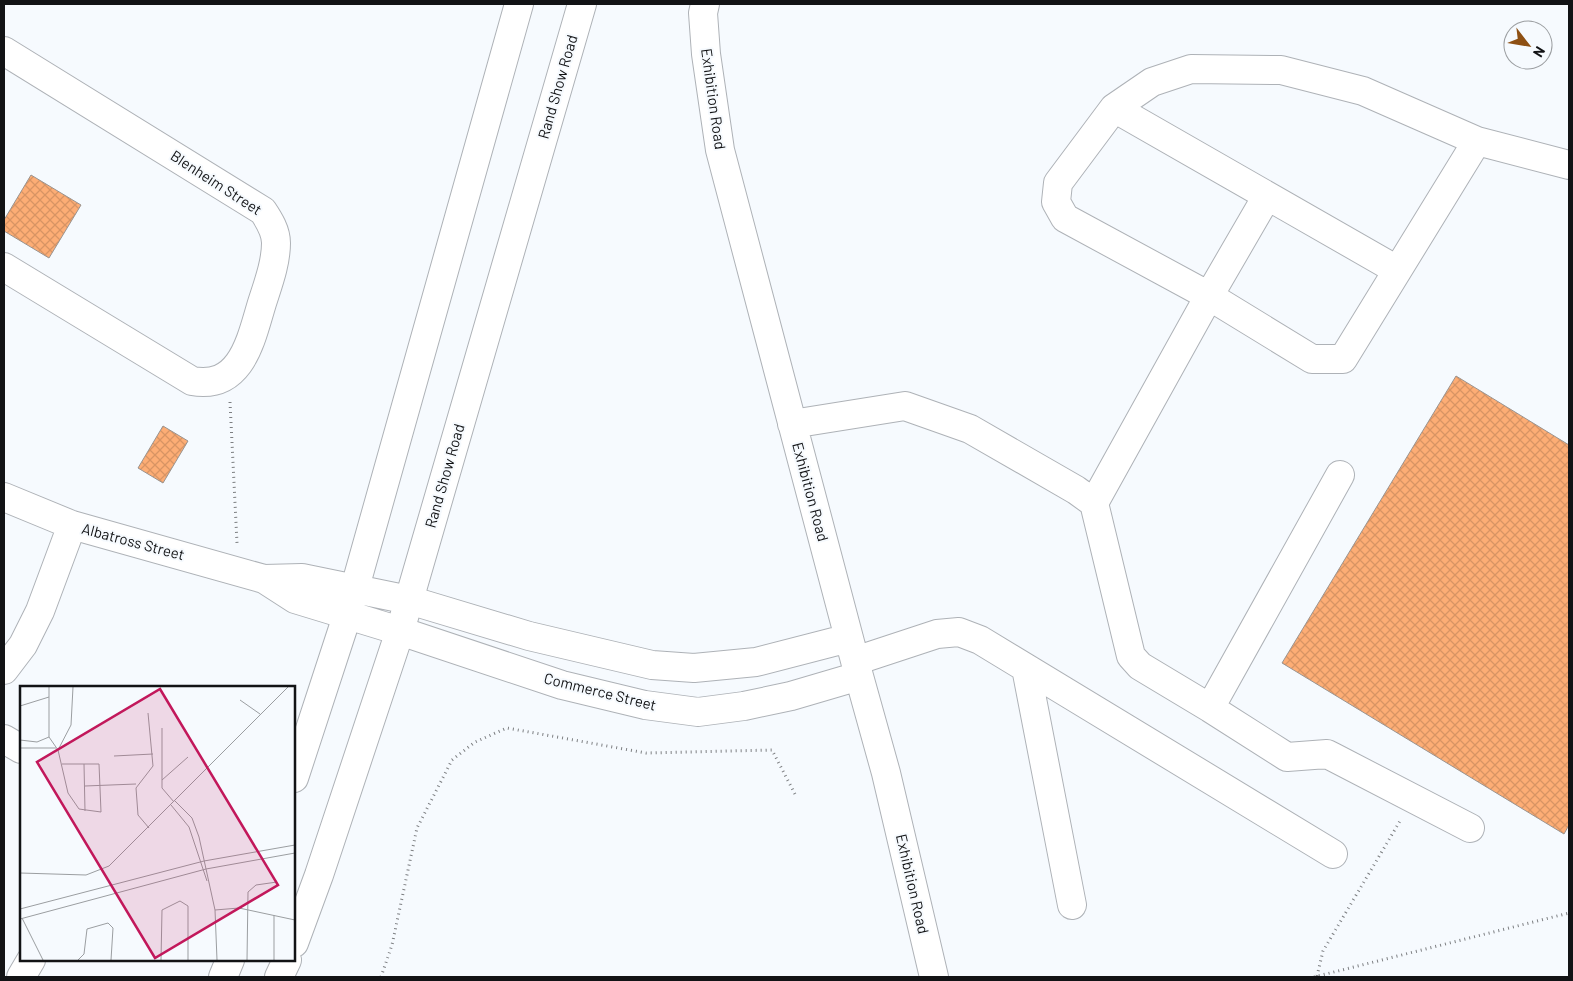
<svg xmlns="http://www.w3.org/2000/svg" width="1573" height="981" font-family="Barlow,sans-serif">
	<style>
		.building { fill: url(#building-cross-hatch); stroke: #9a9490 }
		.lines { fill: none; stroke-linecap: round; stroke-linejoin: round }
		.minor-casing { stroke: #aeb2b7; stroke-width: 30 }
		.major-casing { stroke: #aeb2b7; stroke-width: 30 }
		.path { stroke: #7d7f82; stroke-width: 3; stroke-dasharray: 1 4; stroke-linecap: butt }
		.minor { stroke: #fff; stroke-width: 28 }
		.major { stroke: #fff; stroke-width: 28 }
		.labels { text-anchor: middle; stroke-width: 4; stroke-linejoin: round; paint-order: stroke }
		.street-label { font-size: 15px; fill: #121315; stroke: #f6fafe }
		.inset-road { fill: none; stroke: #9b9ea1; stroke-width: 1 }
		.view { fill: #c2185b; fill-opacity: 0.15; stroke: #c2185b; stroke-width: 2.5 }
		.inset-edge { fill: none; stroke: #121315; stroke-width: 2.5 }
	</style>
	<defs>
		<pattern id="building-cross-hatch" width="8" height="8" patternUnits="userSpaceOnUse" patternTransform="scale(1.25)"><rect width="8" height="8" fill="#fdad75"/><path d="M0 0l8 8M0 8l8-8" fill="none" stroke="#d89464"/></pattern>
	</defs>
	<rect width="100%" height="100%" fill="#f6fafe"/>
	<path class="building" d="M31,175l50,30 -32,53 -45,-27v-11z
		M1456,376l113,69v380l-5,9 -282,-171z
		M163,426l25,15 -25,42 -25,-15z"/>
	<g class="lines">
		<g class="minor-casing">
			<path id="minor" d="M705,4l-2,9 3,41 14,96 139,526 27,97 48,204
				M4,51l259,160c6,9 13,20 13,32 0,20 -8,41 -14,60 -11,36 -20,87 -70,78l-188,-114
				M1114,108l283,162
				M1477,141l-134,218h-31l-103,-63 -144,-78 -9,-16 2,-19 56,-75 38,-26 39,-13 90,1 82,21 114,50 92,24
				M792,424l113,-18 65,23 106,61 18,13 37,153 9,10 70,42 77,49 40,-3 6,3 137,71
				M4,497l68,28 192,54 38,-1 107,22 120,36 123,29 42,3 62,-6 93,-24
				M1094,503l115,-207 58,-100
				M264,579l31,20 105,32 162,54 83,20 53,7 46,-6 47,-10 68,-20
				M855,661l82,-27 22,-2 21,8 353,214
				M1026,668l46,237
				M4,670l19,-25 17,-34 32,-86
				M1210,708l130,-233
				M4,739l17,10
				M21,977l10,-17"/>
		</g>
		<g class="major-casing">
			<path id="major" d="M294,778l53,-162 172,-612
				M294,943l25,-68 81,-244 182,-627
				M223,977l7,-17
				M279,977l8,-17"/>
		</g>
		<path class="path" d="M230,402l7,141
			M1317,976l6,-25 77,-130
			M381,977l11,-32 25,-117 35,-68 23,-18 32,-14 139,25 126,-3 24,46
			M1314,977l255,-64"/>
		<use href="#minor" class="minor"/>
		<use href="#major" class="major"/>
	</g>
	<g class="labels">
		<g class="street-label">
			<text transform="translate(558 87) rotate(-74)" y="5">Rand Show Road</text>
			<text transform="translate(713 99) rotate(82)" y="5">Exhibition Road</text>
			<text transform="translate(216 183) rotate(33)" y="5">Blenheim Street</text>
			<text transform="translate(445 476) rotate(-74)" y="5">Rand Show Road</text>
			<text transform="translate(810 492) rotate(75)" y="5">Exhibition Road</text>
			<text transform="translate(133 542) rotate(15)" y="5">Albatross Street</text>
			<text transform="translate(600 692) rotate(14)" y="5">Commerce Street</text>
			<text transform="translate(912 884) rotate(77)" y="5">Exhibition Road</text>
		</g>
	</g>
	<g transform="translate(20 686)">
		<rect width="275" height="275" fill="#f6fafe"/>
		<path class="inset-road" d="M29,1v50l9,13 10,43 11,16 22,3 -2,-48h-37M220,14l20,14M0,20l29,-9M128,27l5,53 -17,22 2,27 11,13M142,42v60l12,14M0,54l17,2 12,-5M0,62h36M38,64l13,-25 2,-38M94,70l39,-2M64,78l1,47M142,94l26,-23M65,100l51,-2M155,115l17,17 7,19 16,73 2,50M151,119l18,22 18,54M0,187l66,2 23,-9 179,-179M0,223l184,-48 91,-16M195,224l24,-2 56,12M2,232l21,42M0,233l186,-50 89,-16M58,274l6,-6 3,-25 21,-6 5,5 -2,32M141,274l1,-50 18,-9 8,5v54M227,274l1,-68 8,-7 21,-3M254,274v-45"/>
		<path class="view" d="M140,3l118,196 -123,73 -118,-196z"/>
		<rect width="275" height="275" class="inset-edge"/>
	</g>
	<rect width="1573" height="981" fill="none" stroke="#121315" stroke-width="10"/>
	<g transform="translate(1528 45) rotate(121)"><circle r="24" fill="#f6fafe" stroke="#9b9ea1"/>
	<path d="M0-4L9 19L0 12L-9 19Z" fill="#8e5013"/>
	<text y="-8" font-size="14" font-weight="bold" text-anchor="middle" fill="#121315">N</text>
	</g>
</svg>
